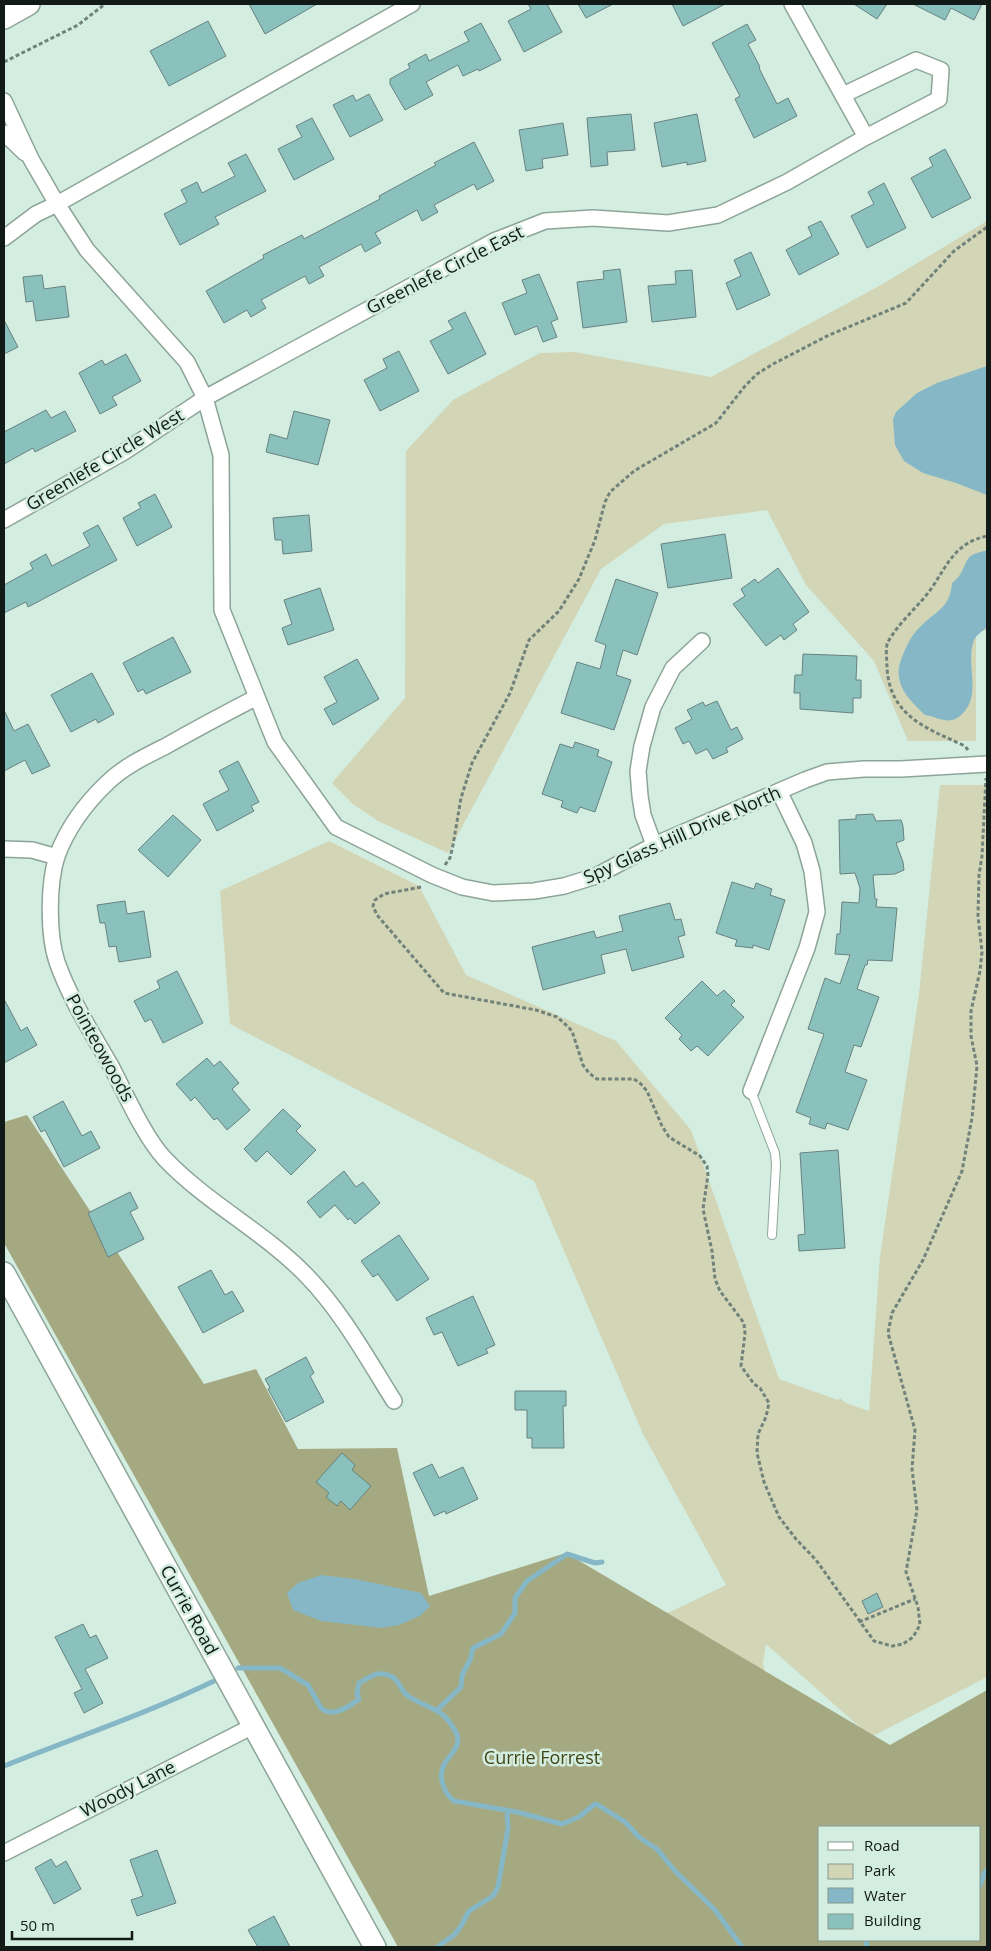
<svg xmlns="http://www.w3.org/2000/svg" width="991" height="1951" font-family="'Open Sans',sans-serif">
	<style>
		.green { fill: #d2d5b6 }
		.forest { fill: #a5a981; fill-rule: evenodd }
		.water { fill: #86b7c6 }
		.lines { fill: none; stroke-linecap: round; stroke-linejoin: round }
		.stream { stroke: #86b7c6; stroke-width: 5 }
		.building { fill: #8bc1bd; stroke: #678281 }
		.lane-casing { stroke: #8da499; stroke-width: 10 }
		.street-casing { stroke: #8da499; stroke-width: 18 }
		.secondary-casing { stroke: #8da499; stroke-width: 24 }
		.path { stroke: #71827a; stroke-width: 3; stroke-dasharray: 4 2.5; stroke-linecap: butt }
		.lane { stroke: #fff; stroke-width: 8 }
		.street { stroke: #fff; stroke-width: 15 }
		.secondary { stroke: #fff; stroke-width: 21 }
		.labels { text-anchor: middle; stroke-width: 5; stroke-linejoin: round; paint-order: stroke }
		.street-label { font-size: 18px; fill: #111a16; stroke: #d4ede1 }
		.park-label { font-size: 18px; fill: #424514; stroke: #d4ede1 }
	</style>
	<rect width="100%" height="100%" fill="#d4ede1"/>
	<path class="green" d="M987,221v409l-11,2v109h-68l-34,-80 -68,-76 -39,-75 -103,14 -63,45 -153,284 -70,-32 -25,-17 -21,-21 73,-85 1,-247 47,-51 87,-47 35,-1 136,25 168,-91z
		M940,785h47v892l-116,60 -105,-93 -3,19 2,10 -104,-59 9,-2 56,-27 -83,-151 -109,-253 -304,-157 -10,-133 109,-50 90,45 47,89 150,66 75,89 88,249 59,21 2,-2 6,5 23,8 11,-155 39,-262z"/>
	<path class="forest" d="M27,1115l177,269 52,-15 42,80 99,-1 32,148 137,-43 324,192 97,-55v257h-589l-394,-704v-121zM820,1827h160v113h-160z"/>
	<path class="water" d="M987,366v129l-31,-12 -33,-10 -19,-12 -9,-16 -2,-26 3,-7 21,-19 20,-10z
		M984,551h3v76c-4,4 -11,8 -13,13 -9,23 8,54 -11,73 -9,10 -16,8 -27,5 -3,-2 -8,-2 -11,-3 -3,-2 -6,-6 -8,-8 -14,-13 -23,-29 -16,-47 4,-11 10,-25 19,-33 15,-16 30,-18 32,-44 13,-9 11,-22 20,-28 3,-2 9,-3 12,-4z
		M321,1575l34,4 66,14 9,13 -10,10 -21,9 -17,3 -61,-7 -28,-11 -6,-17 11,-10z"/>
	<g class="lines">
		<path class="stream" d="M238,1668h42l28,17 13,23c11,10 28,-1 38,-9l-2,-5 2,-11c9,-5 18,-12 29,-8 11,3 12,15 20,21 16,11 34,12 44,30 3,4 6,9 6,14 0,9 -9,16 -13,23 -8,13 -1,30 9,38l63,11 45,12 17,-7 16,-13 3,1 27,17 15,16 17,11 18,22 40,39 27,37
			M437,1710l24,-23 1,-12 8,-15 3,-12 28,-14 14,-21v-15l12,-17 40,-27 28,9 7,-1
			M4,1766c70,-28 142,-52 210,-85
			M980,1885l5,-13 2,-2
			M866,1940l1,7
			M437,1947l17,-12 7,-9 8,-15 24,-15 5,-9 10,-59 -1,-17"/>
	</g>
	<path class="building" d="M249,4h68l-52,30z
		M528,4h19l15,28 -38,20 -16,-31 23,-12z
		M578,4h35l-27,14z
		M672,4h53l-42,22z
		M854,4h33l-10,15z
		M913,4h69l-8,16 -23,-12 -6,12z
		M208,21l18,35 -57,30 -19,-35z
		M481,23l20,37 -22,11 -1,-2 -15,7 -5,-11 -32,17 7,13 -28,15 -15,-26v-5l20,-11 -2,-4 18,-10 3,7 40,-20 -5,-9z
		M747,24l9,16 -8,4 12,23 -1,1 18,36 11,-6 9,18 -43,22 -19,-39 5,-3 -28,-53z
		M369,94l14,26 -33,17 -17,-32 20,-10 3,6z
		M631,114l4,36 -28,2 1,13 -17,2 -4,-49z
		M697,114l9,47 -19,4v-3l-25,5 -8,-44z
		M312,118l22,41 -40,21 -16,-31 24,-12 -6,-11z
		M563,123l5,32 -26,4 1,9 -17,3 -7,-41z
		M474,142l20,39 -17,9 -3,-6 -40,21 4,7 -16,9 -5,-11 -42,23 6,10 -16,9 -4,-8 -42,23 5,9 -15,8 -4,-8 -44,24 5,8 -15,9 -4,-7 -23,13 -18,-32 58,-33 -1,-3 39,-20 2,4 76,-40 -1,-3 57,-31 -2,-2z
		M945,149l26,49 -39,20 -21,-40 22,-12 -4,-8z
		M246,154l20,37 -51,26 4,7 -39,21 -16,-31 23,-12 -6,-12 16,-8 5,11 33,-17 -7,-13z
		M884,183l22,45 -39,20 -16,-32 23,-12 -6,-12z
		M821,221l18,33 -40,21 -13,-25 26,-14 -4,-9z
		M751,252l19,43 -33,15 -11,-27 15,-7 -7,-16z
		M620,269l7,53 -44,6 -6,-46 27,-3 -1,-8z
		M692,270l4,47 -44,5 -4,-36 28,-2 -1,-13z
		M539,274l19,45 -7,3 6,15 -14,5 -6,-16 -22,9 -13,-32 25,-10 -5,-13z
		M42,275l2,14 21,-3 4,31 -33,4 -3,-20 -7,1 -3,-25z
		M465,312l21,42 -38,20 -18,-33 23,-12 -5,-8z
		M4,320l14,27 -14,7z
		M399,351l20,40 -39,20 -16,-31 23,-12 -4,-9z
		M126,354l15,27 -29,16 5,8 -17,9 -21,-41 23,-13 3,5z
		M46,410l5,8 14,-7 11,20 -41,21 -2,-4 -29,16v-32z
		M294,411l36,9 -12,45 -52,-13 4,-18 17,5z
		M155,494l17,33 -35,19 -14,-28 18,-10 -3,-5z
		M309,515l3,36 -29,3 -1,-14h-7l-2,-22z
		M98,525l19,35 -89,47 -2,-5 -22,11v-28l29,-16 -3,-6 16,-9 6,12 38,-20 -7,-13z
		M725,534l7,44 -64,10 -7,-44z
		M778,568l31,44 -16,12 4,6 -13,10 -3,-5 -15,11 -33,-42 12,-8 -4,-7 14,-10 3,4z
		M616,579l42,14 -21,62 -14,-5 -7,25 15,5 -17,50 -53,-17 16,-51 23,7 6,-24 -11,-4z
		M320,588l14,42 -46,15 -6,-17 10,-4 -8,-24z
		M173,637l18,35 -45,22 -3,-5 -5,3 -15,-29z
		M803,654l54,2 -1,24h5v18h-8v15l-53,-4v-16h-6l1,-18h7z
		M357,659l22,40 -46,26 -9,-16 13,-7 -13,-25z
		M92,673l22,41 -16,9 -2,-4 -25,13 -20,-37z
		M717,701l14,29 6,-3 6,12 -17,9 2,4 -15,7 -6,-10 -11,5 -7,-13 -6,3 -8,-16 17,-9 -5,-9 16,-8 2,4z
		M4,710l10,21 14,-7 22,42 -18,8 -7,-14 -21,11z
		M575,742l24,8 -2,6 15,6 -17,50 -15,-5 -3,6 -16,-6 2,-6 -21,-7 18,-50 13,4z
		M238,761l21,41 -8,4 3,5 -37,20 -14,-27 26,-14 -10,-19z
		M873,814l3,7 25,-1 2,6 1,14 -8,3 7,19 1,8 -9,4 -22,1 2,24h2l-1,8 21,1 -5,53 -24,-1 -1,5h-2l-8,24 22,8 -18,50 -7,-2 -9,27 22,8 -19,50 -21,-7 -2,6 -16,-5 2,-6 -15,-6 28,-78 -16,-5 17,-51 15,6 10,-29 -15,-1 2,-20h3l2,-32 17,1 1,-15 -5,-15 -15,1 -1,-54 17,-1v-4z
		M173,815l28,25 -33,37 -30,-27z
		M732,882l22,7 2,-6 16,6 -2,6 15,5 -16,50 -16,-5v3l-18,-2 2,-6 -21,-7z
		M125,901l2,13 17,-3 7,46 -32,5 -3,-16 -7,1 -4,-24h-5l-3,-18z
		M670,903l5,17 6,-1 4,16 -7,2 6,20 -52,14 -6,-22 -25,6 4,18 -62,17 -11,-43 62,-16 2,7 27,-7 -4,-15z
		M177,971l26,52 -40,20 -12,-24 -6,3 -11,-21 26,-13 -3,-7z
		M702,981l15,15 7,-6 11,11 -4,4 13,12 -36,39 -11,-10 -6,5 -12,-12 3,-4 -17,-17z
		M4,999l17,32 6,-4 10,18 -33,18z
		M207,1058l7,8 6,-5 19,22 -7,6 18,21 -23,20 -10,-12 -3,2 -19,-23 -4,4 -15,-17z
		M63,1101l19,35 9,-5 9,17 -36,19 -19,-37 -4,2 -8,-15z
		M283,1109l18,17 -5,5 20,19 -25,25 -24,-24 -11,11 -12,-13z
		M838,1150l7,98 -46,3 -1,-16 7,-1 -5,-81z
		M344,1171l12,16 7,-5 17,21 -25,21 -5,-6 -2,2 -13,-15 -15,13 -13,-16z
		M130,1192l8,16 -8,4 14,27 -36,18 -20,-44z
		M399,1235l30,44 -32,22 -19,-27 -5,3 -12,-16z
		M211,1270l14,25 7,-4 12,20 -41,22 -25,-46z
		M473,1296l22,49 -9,4 2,4 -30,13 -16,-34 -8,3 -8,-17z
		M306,1357l8,16 -4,3 14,26 -38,20 -18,-33 2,-1 -5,-9z
		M515,1391h51v15h-3l1,42h-32v-10h-5v-28h-12z
		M342,1453l13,12 -3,5 19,16 -21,24 -9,-9 -4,5 -11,-9 3,-4 -13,-11z
		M432,1464l7,14 24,-11 15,32 -32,15 -1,-3 -11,5 -21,-43z
		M877,1593l6,14 -15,7 -6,-13z
		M83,1624l7,14 6,-3 12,23 -23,11 18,34 -19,10 -10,-20 8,-4 -27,-52z
		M157,1850l19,53 -39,13 -6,-16 12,-4 -13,-36z
		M51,1859l5,8 10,-6 15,28 -27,15 -19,-36z
		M274,1916l16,31h-32l-10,-17z"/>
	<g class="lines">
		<g class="lane-casing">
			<path id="lane" d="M751,1091l24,62 1,12 -4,70"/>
		</g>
		<g class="street-casing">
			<path id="street" d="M843,95l73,-35 25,10 -2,29 -73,38
				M4,101l27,58 26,45 30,46 100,112 18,36 16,57 1,155 53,132 61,85 96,48 30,12 31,6 41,-2 30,-5 32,-10 58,-31 151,-65 22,-8 37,-3h37l86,-5
				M4,133l21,20
				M4,238l32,-24 21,-10 355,-200
				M4,520l120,-68 81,-54 289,-157 51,-20 48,-3 75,5 50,-8 69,-33 79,-45 -74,-133
				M257,697c-31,16 -61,32 -91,49 -20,10 -43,21 -59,37 -21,20 -40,46 -50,73 -9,28 -9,79 0,106 13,37 35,71 54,104 14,27 34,72 54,93 42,44 98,72 141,116 36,37 61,83 88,126
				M654,845l-11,-30 -3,-19 -2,-25 4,-25 11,-39 20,-39 29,-27
				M4,849l28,1 25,7
				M751,1091l56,-143 10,-36 -5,-41 -8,-28 -25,-52
				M4,1853l249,-127"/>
		</g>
		<g class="secondary-casing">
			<path id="secondary" d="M4,18l25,-14
				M4,1273l371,674"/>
		</g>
		<path class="path" d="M4,62l74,-37 27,-21
			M968,750l-3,-4c-39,-18 -75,-30 -78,-78 0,-7 -2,-21 1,-26 11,-20 30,-35 43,-53 17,-25 24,-46 56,-53
			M445,865l5,-7 3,-13 8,-47 11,-35 38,-70 19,-53 30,-29 20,-32 16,-39 10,-38 5,-10 24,-21 82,-48 29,-37 12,-12 16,-10 56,-29 77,-32 48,-52 33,-24
			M421,887l-37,7 -9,6 -2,6 4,9 67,78 92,17 21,7 7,6 8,8 11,34 6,8 8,6h37l7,5 6,7 15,35 7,11 31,19 7,10 1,9 -5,34 9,42 3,28 5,12 24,32 1,11 -4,32 13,18 6,4 9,15 -3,14 -8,17 -1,19 7,29 15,35 17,22 20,21 58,81 18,5 11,-2 10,-7 7,-12 -2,-18 -12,-35 11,-62 -5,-41 3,-39 -27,-97 4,-20 31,-53 39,-89 10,-53 5,-52 -6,-30v-25l9,-40 2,-19 -4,-36 1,-41 3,-19 4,-78
			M859,1622l56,-23"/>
		<use href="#lane" class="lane"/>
		<use href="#street" class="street"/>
		<use href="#secondary" class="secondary"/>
	</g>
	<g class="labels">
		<g class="street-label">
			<text transform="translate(445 270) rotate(-27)" y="6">Greenlefe Circle East</text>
			<text transform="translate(105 460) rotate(-31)" y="6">Greenlefe Circle West</text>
			<text transform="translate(682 835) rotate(-24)" y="6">Spy Glass Hill Drive North</text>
			<text transform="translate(100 1048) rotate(61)" y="6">Pointeowoods</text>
			<text transform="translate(189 1610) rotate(61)" y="6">Currie Road</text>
			<text transform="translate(128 1789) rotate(-27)" y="6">Woody Lane</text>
		</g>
		<g class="park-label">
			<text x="542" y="1764">Currie Forrest</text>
		</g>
	</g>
	<rect width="991" height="1951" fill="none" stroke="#111a16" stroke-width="10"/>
	<rect x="818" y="1826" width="162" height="115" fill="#d4ede1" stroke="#869990"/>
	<rect x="828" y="1842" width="25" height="8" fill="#ffffff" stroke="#869990"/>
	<text x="864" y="1851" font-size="15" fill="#111a16">Road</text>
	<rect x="828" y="1864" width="25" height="15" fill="#d2d5b6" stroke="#869990"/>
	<text x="864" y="1876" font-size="15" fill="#111a16">Park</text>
	<rect x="828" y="1888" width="25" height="15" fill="#86b7c6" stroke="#869990"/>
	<text x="864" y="1901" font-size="15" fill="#111a16">Water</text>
	<rect x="828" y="1914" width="25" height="15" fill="#8bc1bd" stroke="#869990"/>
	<text x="864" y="1926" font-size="15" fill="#111a16">Building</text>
	<path d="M12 1931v8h120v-8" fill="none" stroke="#111a16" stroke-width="2.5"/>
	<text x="20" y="1931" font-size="15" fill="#111a16" stroke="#d4ede1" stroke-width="4" paint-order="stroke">50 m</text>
</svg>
